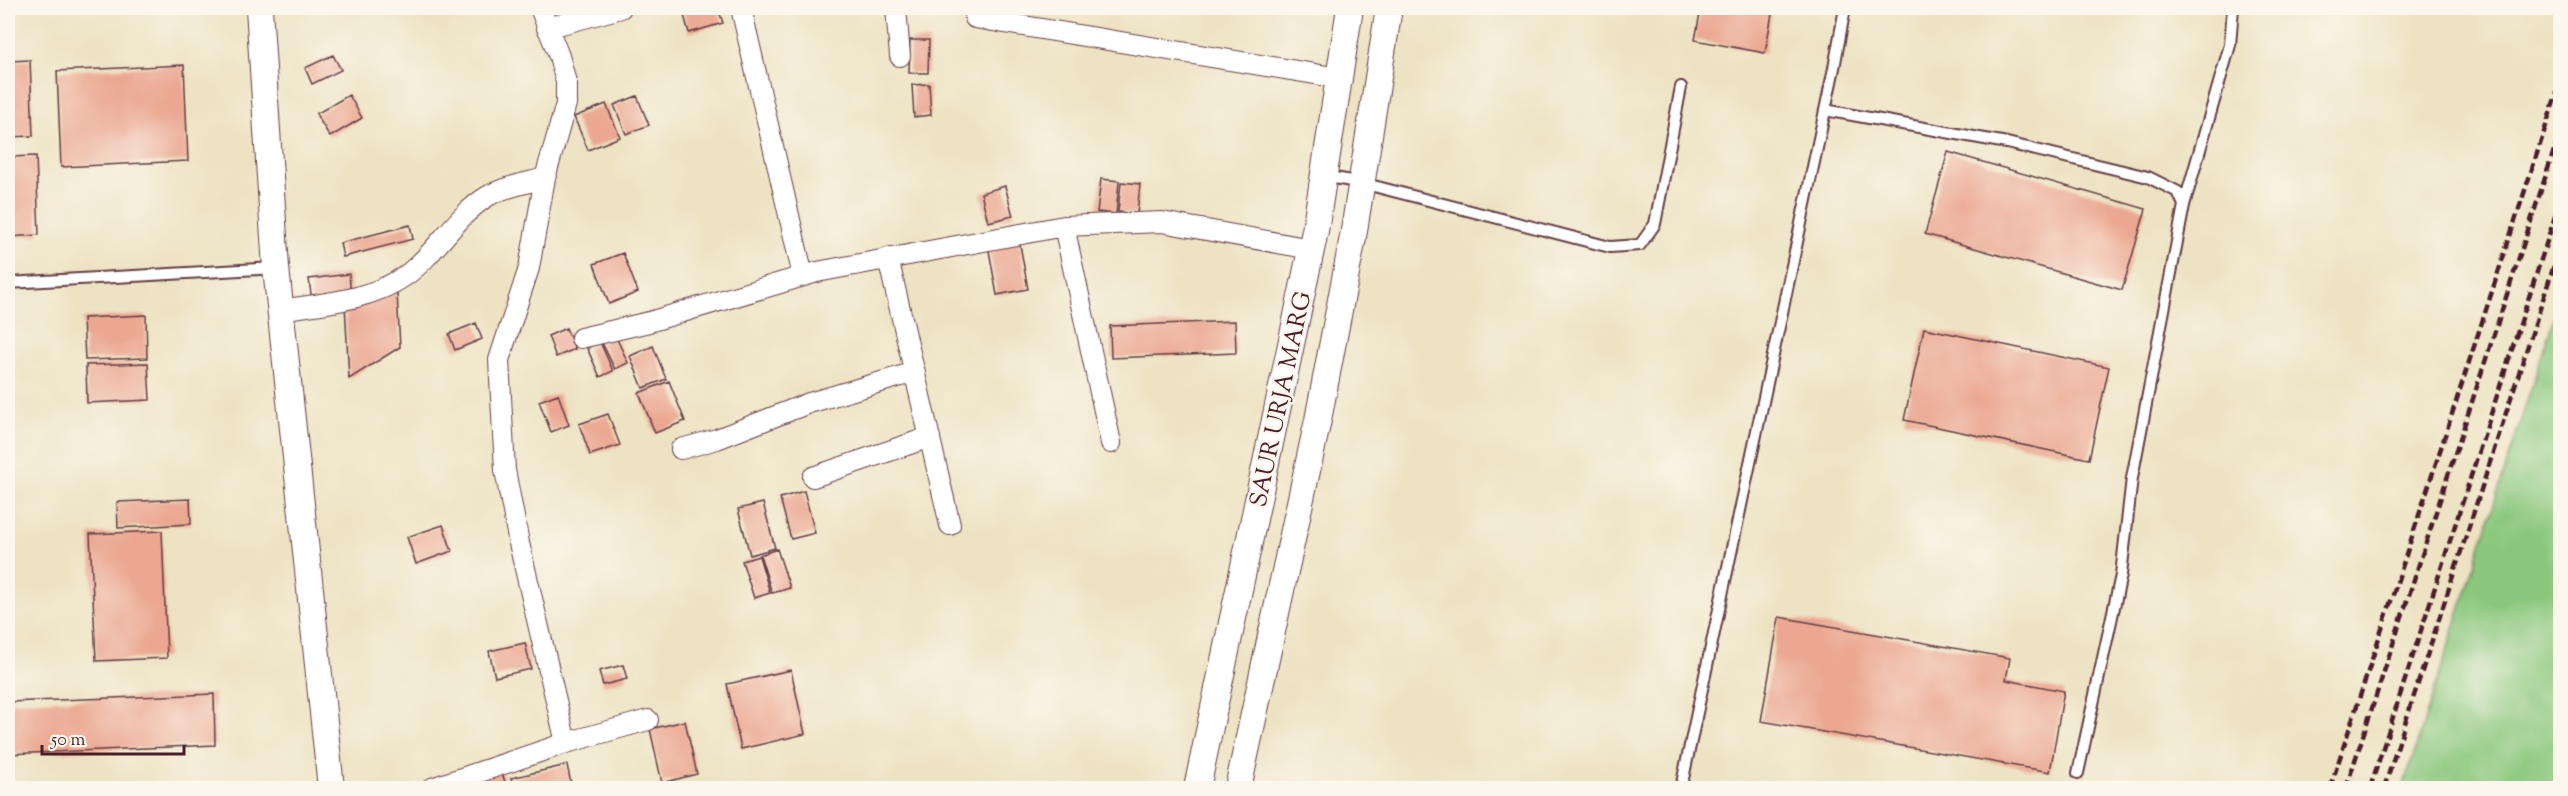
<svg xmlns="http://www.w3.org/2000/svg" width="2568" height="796" font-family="'Sorts Mill Goudy',serif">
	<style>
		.green { fill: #8ac77d; stroke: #6a7354; stroke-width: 1.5 }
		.building { fill: #eba791 }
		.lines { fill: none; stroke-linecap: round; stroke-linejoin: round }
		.service-casing { stroke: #623c42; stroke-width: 14 }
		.minor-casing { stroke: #623c42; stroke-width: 22 }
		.tertiary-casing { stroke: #623c42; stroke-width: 28 }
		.service { stroke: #fff; stroke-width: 10 }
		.minor { stroke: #fff; stroke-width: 20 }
		.tertiary { stroke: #fff; stroke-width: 26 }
		.rail { stroke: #4a1f2b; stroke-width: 4.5; stroke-dasharray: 9 4.5; stroke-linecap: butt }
		.labels { text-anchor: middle; stroke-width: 5; stroke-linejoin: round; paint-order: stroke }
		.street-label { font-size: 24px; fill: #4a1f2b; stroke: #fbf7ec }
	</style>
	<rect width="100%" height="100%" fill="#fbf7ec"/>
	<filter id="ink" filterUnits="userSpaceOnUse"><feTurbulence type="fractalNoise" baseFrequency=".0167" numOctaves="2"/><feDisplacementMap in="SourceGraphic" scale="12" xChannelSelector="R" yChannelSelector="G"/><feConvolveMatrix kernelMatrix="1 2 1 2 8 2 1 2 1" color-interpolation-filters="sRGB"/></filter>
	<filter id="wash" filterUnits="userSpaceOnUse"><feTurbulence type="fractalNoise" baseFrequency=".008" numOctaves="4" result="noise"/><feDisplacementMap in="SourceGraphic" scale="24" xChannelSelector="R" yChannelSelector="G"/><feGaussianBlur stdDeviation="1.35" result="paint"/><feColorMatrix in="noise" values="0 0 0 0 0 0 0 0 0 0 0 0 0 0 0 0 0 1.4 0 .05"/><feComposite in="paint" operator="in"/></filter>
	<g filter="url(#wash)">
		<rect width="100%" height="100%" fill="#ede2c2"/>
		<path class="green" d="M2560,298v490h-157z"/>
		<g id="blocks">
			<path class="building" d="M682,8h36l5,15 -34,10z
				M1701,8h72l-8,45 -70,-13z
				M910,40h19l-1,33h-19z
				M333,55l8,15 -29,14 -7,-16z
				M30,60l3,76 -25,1v-76z
				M184,65l4,96 -127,6 -4,-96z
				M929,84l2,31 -17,2 -2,-32z
				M349,95l13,23 -32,19 -14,-23z
				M637,96l12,29 -23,9 -12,-29z
				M606,104l14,33 -32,13 -14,-33z
				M1948,152l198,57 -24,81 -197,-56z
				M36,156l3,79 -31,2v-80z
				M1101,179l18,2 -3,33 -19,-2z
				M1121,182l19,2 -3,30 -19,-2z
				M1005,186l8,30 -25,6 -7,-29z
				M410,225l3,14 -70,18 -3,-14z
				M1019,239l9,50 -31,6 -9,-50z
				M623,253l15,39 -29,12 -15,-40z
				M349,274l2,23 -39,5 -3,-23z
				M397,293l3,54 -51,32 -4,-75z
				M146,315l1,43 -62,2 -2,-42z
				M1235,321l1,32 -125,5 -1,-32z
				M476,323l6,16 -27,11 -6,-16z
				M566,328l9,21 -19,8 -8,-21z
				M1924,328l185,39 -20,92 -185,-39z
				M616,337l12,26 -13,6 -13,-26z
				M600,342l13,29 -13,6 -13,-29z
				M653,346l13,33 -23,9 -13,-32z
				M148,363l2,37 -63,3 -1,-38z
				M669,381l16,40 -30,12 -16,-40z
				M558,394l11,31 -18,7 -12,-31z
				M608,414l12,31 -30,10 -11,-31z
				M804,491l11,42 -24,6 -11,-41z
				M190,499l1,25 -73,4 -1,-26z
				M763,503l12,45 -25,7 -12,-46z
				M443,525l9,26 -36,13 -9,-27z
				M162,531l5,127 -71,3 -6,-127z
				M777,549l13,39 -18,5 -12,-38z
				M759,556l11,37 -16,5 -12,-37z
				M1779,617l231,41 -4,22 58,11 -14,81 -289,-51z
				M525,643l6,26 -36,8 -6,-26z
				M623,665l4,14 -24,6 -4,-14z
				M791,670l14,64 -64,15 -14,-65z
				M214,694l1,51 -207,9v-52z
				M685,721l12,53 -35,9 -12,-54z
				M567,765l5,23h-58l-3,-10z
				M501,770l6,18h-46z
				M140,786h52v2h-52z"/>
		</g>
	</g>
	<g filter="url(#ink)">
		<use href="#blocks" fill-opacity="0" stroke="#623c42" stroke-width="1.5"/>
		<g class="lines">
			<g class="service-casing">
				<path id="service" d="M1825,110l182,33 141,34 30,15 6,13 -52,273 -11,97 -43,198
					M1324,176l38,7 248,64 30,-2 15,-21 26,-137
					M2184,205l46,-160 3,-37
					M8,283l268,-15
					M1681,788l153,-720 11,-60"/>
			</g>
			<g class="minor-casing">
				<path id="minor" d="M540,8l19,48 7,26v22l-21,74 -16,90 -30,92 6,110 14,73 47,200
					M741,8l62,268
					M896,8l4,48
					M975,18l364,60
					M547,28l74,-20
					M1064,226l47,217
					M888,258l62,267
					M281,310c41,-7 88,-9 124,-34 31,-22 50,-60 83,-80 15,-9 39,-13 57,-18
					M581,338l68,-16 168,-50 247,-46 98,-4 149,27
					M681,449l36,-10 92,-36 106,-31
					M813,477l117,-40
					M432,788l134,-45 82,-23"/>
			</g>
			<g class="tertiary-casing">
				<path id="tertiary" d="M259,8l17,260 55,520
					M1197,788l118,-557 35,-223
					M1238,788l80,-368 35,-183 36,-229"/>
			</g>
			<use href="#service" class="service"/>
			<use href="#minor" class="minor"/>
			<use href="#tertiary" class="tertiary"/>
			<path class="rail" d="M2330,788l230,-705
				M2346,788l214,-656
				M2370,788l190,-587
				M2384,788l176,-541"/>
		</g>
	</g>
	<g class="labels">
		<g class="street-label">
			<text transform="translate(1280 399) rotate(-78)" y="8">SAUR URJA MARG</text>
		</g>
	</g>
	<rect width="2568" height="796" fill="none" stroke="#fbf7ec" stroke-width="30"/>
	<path d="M42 745v9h142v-9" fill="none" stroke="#4a1f2b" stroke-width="3"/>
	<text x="51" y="745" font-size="18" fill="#4a1f2b" stroke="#fbf7ec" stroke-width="4.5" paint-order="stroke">50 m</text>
</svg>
